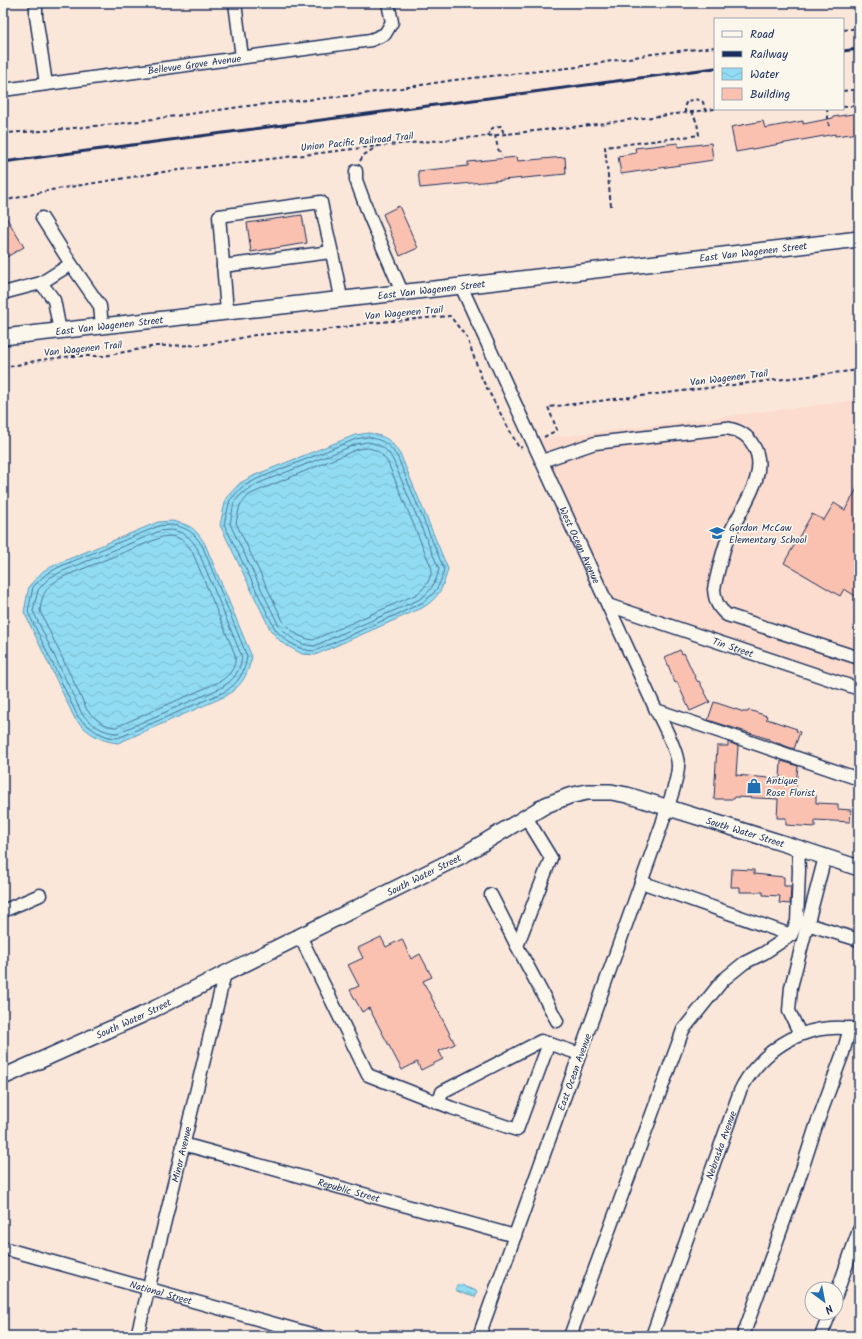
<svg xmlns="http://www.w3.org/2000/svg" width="862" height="1339" font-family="Kalam,sans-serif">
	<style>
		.built { fill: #fbdcce }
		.water { fill: url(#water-waves); stroke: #6297b7 }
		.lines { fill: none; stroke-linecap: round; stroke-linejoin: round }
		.shore { stroke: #4a7499; stroke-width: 1 }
		.building { fill: #fac1b1; stroke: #1b2f5e }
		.minor-casing { stroke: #1b2f5e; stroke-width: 15 }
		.major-casing { stroke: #1b2f5e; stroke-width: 18 }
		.path { stroke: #1b2f5e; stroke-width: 2; stroke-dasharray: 4 3; stroke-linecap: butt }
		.minor { stroke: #fbf7ec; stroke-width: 12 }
		.major { stroke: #fbf7ec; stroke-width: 15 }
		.rail { stroke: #1b2f5e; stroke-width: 3 }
		.labels { text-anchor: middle; stroke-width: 3.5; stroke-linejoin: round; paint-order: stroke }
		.street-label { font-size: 10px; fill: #1b2f5e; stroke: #fbf7ec }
		.poi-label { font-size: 10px; fill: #1b2f5e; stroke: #fbf7ec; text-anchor: start }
	</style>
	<defs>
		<pattern id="water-waves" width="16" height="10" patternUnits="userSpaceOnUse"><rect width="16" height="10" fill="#91dcf2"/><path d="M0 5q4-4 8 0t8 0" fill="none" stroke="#7cbdd2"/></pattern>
	</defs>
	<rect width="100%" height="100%" fill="#fbe7da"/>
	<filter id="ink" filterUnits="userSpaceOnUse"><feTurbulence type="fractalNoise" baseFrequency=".025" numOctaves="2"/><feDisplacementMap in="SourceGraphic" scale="8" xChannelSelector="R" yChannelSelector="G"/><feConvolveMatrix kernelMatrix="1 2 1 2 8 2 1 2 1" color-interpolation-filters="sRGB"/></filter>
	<g filter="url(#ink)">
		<path class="built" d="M859,400v289l-251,-84 -76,-165z"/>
		<path class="water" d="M369,433c19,4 22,7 32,23l47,113c-5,19 -9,29 -26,39l-107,47 -13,-1 -20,-11 -11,-12 -51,-106 6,-27 14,-15 15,-8 100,-40z
			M172,521c19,4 23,7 33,23l47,113c-5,18 -9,28 -26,39l-108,47c-19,-2 -30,-10 -43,-24l-51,-107 5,-26 14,-15 16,-8 99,-41z
			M462,1284l3,3 12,4 -2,6 -11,-3 -9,-4 2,-5z"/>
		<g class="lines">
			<path class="shore" d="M369,437c16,4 20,7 29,21l46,111c-3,16 -10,27 -24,35l-105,47c-16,0 -30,-10 -40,-22l-51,-105 6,-24 12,-13 15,-8 99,-40z
				M368,442c14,3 18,6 25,18l46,109c-3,14 -9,24 -21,31l-104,46c-14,0 -26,-10 -35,-20l-49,-102 4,-22 11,-11 14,-8 98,-39z
				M368,448c11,2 14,6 20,15l44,106c-2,12 -7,20 -17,26l-102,45c-11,-1 -22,-9 -29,-17l-48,-100 4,-18 9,-10 13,-6 96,-40z
				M173,525c16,4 19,6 29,20l45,111c-2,16 -9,28 -23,36l-106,46c-16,0 -29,-10 -40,-21l-50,-105 5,-25 13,-13 15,-8 98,-40z
				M172,530c14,3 17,6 25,18l45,109c-2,14 -8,23 -21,31l-104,45c-14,0 -26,-9 -35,-19l-49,-103 5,-21 11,-12 14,-7 97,-40z
				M171,536c11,2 15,6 21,15l42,101c5,13 -5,24 -15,30l-103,45c-11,0 -21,-8 -29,-17l-47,-99c2,-20 8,-26 25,-35l97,-39z"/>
		</g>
		<path class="building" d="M859,113v20l-24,3v-2l-99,18 -5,-25 32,-6 2,7 38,-7v3l30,-6v-1z
			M678,143v4l33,-4 2,17 -92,14 -3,-18 18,-3 -1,-5z
			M517,157l1,4 47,-4 1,17 -146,14 -2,-17 50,-5v-4z
			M399,206l19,42 -18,8 -17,-42z
			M3,212l21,35 -21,12z
			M302,215l5,28 -56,9 -4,-29z
			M859,485v113l-15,-9 -4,7 -56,-33 28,-49 12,6 10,-17 11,7z
			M680,650l2,4 2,-1 12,26 2,3 1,-1 11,21 -20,9 -13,-29 -2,1 -10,-26z
			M714,702l30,10h4l1,-2 18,6 -1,3 4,1 27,9 -1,2 4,1 -6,17 -25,-9v-1l-61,-19z
			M728,742l10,4 -2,29 44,4 1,-18 17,5 -3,28 21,1v8l22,1v5l13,1 -1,12 -35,-2v7l-29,-2v-7h-9l1,-19 -43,-2 -1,2h-20l3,-53h11z
			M732,869l22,1v4l30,3v9h7l-1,18 -11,-1 1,-7 -17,-1v-3h-23v-5h-9z
			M381,937l5,10 16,-8 9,20 9,-5 12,23 -9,4 32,63 -16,7 4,8 -22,11 -4,-8 -15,8 -33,-62 -7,4 -12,-22 9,-4 -11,-21 15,-7 -5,-10z"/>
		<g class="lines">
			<g class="minor-casing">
				<g id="minor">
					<path d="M36,3v13l10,68"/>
					<path d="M235,3l7,54"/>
					<path id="s1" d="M3,90l368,-50 14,-6 7,-12 -4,-19"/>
					<path d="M356,171v9l13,35 33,77"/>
					<path d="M42,218l29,46 29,42 2,20"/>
					<path d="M223,266l108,-14"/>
					<path d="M41,283l13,17 6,31"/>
					<path id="s2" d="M461,286l195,424c7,14 23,43 22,57 -1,19 -11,39 -16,57l-183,512"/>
					<path d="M3,293l38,-10 30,-19"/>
					<path d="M227,311l-8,-95 102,-14c6,33 15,64 20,97"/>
					<path d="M542,461l53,-18 131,-15c12,2 21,6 27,17 18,28 -13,64 -24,90 -7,17 -11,36 -15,54 1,12 4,19 13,26l132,43"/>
					<path id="s3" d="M608,605l251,84"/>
					<path d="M656,710l203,69"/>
					<path d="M526,817l25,41 -34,88 40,75"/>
					<path d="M491,895l26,51"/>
					<path d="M3,911l37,-16"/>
					<path d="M807,924l52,16"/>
					<path d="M791,935l6,-13 2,-52 -1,-22"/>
					<path d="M300,936l68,139 84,33 65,22 32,-87"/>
					<path d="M800,1034l-11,-23 2,-24 34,-130"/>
					<path d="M439,1103l3,-11 99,-51 39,13"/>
					<path id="s4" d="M183,1144l332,92"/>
					<path id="s5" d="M3,1248l315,88"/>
					<path d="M836,1295l23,-65"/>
					<path id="s6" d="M137,1336l88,-363"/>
					<path d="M570,1336l113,-306 40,-50 21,-17 20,-10 27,-18 -150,-53"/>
					<path id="s7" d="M652,1336l88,-245c4,-8 9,-16 15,-23 26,-31 63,-46 104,-38"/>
					<path d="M743,1336l54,-151 19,-59 27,-73 7,-25"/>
					<path d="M821,1336l9,-23"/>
				</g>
			</g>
			<g class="major-casing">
				<g id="major">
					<path id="s8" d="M3,337l458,-51 398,-47"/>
					<path id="s9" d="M3,1077l141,-63 319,-159 83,-50 23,-9 18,-4h24l16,3 171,53 61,20"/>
				</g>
			</g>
			<path class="path" d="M843,30l16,-2
				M858,89v-7l1,-2
				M843,91l16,-2
				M843,107l16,-2
				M685,113v-8l2,-4c7,-1 10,-3 16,1l2,8
				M829,126l-2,-17h2
				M3,133l40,-2 82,-8 122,-17 109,-11 98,-15 123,-13 75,-13 63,-7
				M495,135l3,14 4,6
				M488,136c3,-8 4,-9 13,-10l3,8
				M360,161l4,-6 12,-8
				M3,201l48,-11 112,-18 215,-26 110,-10 93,-10 134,-17
				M611,206l-6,-59 94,-12 -2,-12 -5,-11
				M3,368l37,-8 32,-4h32l52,-10 45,-1 26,-4 28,-6 33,-3 31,-1 50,-8 81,-7 17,22 15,41 37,69 3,-1
				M544,437l13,-7 -9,-23 311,-37"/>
			<use href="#minor" class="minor"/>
			<use href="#major" class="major"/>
			<path class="rail" d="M843,51l16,-2
				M3,162l712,-94"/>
		</g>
	</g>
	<defs>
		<g id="school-bare" transform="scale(1.2)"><path d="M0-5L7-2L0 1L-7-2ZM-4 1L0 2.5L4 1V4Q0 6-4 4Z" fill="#1f6fb2" stroke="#fbf7ec" stroke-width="2.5" paint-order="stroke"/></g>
		<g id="shop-bare" transform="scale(1.2)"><path d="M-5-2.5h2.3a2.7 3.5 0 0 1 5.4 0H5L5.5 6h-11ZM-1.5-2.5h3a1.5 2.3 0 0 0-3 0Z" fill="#1f6fb2" stroke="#fbf7ec" stroke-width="2.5" paint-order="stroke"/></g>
	</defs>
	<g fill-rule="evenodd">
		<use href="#school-bare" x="717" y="533"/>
		<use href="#shop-bare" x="754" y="786"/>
	</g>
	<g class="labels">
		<g class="street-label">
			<text dy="4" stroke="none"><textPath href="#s1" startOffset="193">Bellevue Grove Avenue</textPath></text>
			<text transform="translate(357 141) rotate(-6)" y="4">Union Pacific Railroad Trail</text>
			<text dy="4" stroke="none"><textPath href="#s8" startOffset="755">East Van Wagenen Street</textPath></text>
			<text dy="4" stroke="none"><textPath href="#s8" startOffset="431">East Van Wagenen Street</textPath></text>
			<text transform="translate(404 312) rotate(-5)" y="4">Van Wagenen Trail</text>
			<text dy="4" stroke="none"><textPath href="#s8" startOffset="107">East Van Wagenen Street</textPath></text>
			<text transform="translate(83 348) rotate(-6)" y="4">Van Wagenen Trail</text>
			<text transform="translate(729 377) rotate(-7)" y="4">Van Wagenen Trail</text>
			<text dy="4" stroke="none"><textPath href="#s2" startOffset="285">West Ocean Avenue</textPath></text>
			<text dy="4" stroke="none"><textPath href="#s3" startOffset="132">Tin Street</textPath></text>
			<text dy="4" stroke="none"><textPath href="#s9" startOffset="815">South Water Street</textPath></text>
			<text dy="4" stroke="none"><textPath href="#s9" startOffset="467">South Water Street</textPath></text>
			<text dy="4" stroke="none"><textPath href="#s9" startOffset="143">South Water Street</textPath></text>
			<text transform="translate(574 1072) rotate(-70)" y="4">East Ocean Avenue</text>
			<text dy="4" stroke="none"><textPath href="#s7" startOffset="203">Nebraska Avenue</textPath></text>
			<text dy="4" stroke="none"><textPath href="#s6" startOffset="187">Minor Avenue</textPath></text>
			<text dy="4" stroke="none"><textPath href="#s4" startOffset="172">Republic Street</textPath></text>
			<text dy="4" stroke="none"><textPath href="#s5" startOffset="164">National Street</textPath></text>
		</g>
		<g class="poi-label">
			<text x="729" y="531">Gordon McCaw<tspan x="729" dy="12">Elementary School</tspan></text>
			<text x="766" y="784">Antique<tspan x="766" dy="12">Rose Florist</tspan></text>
		</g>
	</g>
	<rect width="862" height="1339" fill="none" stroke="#fbf7ec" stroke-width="16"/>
	<rect x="8" y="8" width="846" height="1323" fill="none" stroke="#1b2f5e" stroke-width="1.5" filter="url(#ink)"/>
	<rect x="714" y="18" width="130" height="92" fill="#fbf7ec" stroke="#a1a7b3"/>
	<rect x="722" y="31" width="20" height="6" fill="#fbf7ec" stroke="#a1a7b3"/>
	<text x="750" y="38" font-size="12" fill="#1b2f5e">Road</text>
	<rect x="722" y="51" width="20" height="6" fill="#1b2f5e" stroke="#a1a7b3"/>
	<text x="750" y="58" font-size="12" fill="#1b2f5e">Railway</text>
	<rect x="722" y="68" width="20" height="12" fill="url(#water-waves)" stroke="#a1a7b3"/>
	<text x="750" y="78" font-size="12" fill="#1b2f5e">Water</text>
	<rect x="722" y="88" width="20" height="12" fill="#fac1b1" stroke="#a1a7b3"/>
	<text x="750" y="98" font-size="12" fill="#1b2f5e">Building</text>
	<g transform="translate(824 1301) rotate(148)"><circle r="19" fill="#fbf7ec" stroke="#a1a7b3"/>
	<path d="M0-3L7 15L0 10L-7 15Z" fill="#1f6fb2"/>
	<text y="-6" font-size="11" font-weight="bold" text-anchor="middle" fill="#1b2f5e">N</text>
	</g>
</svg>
